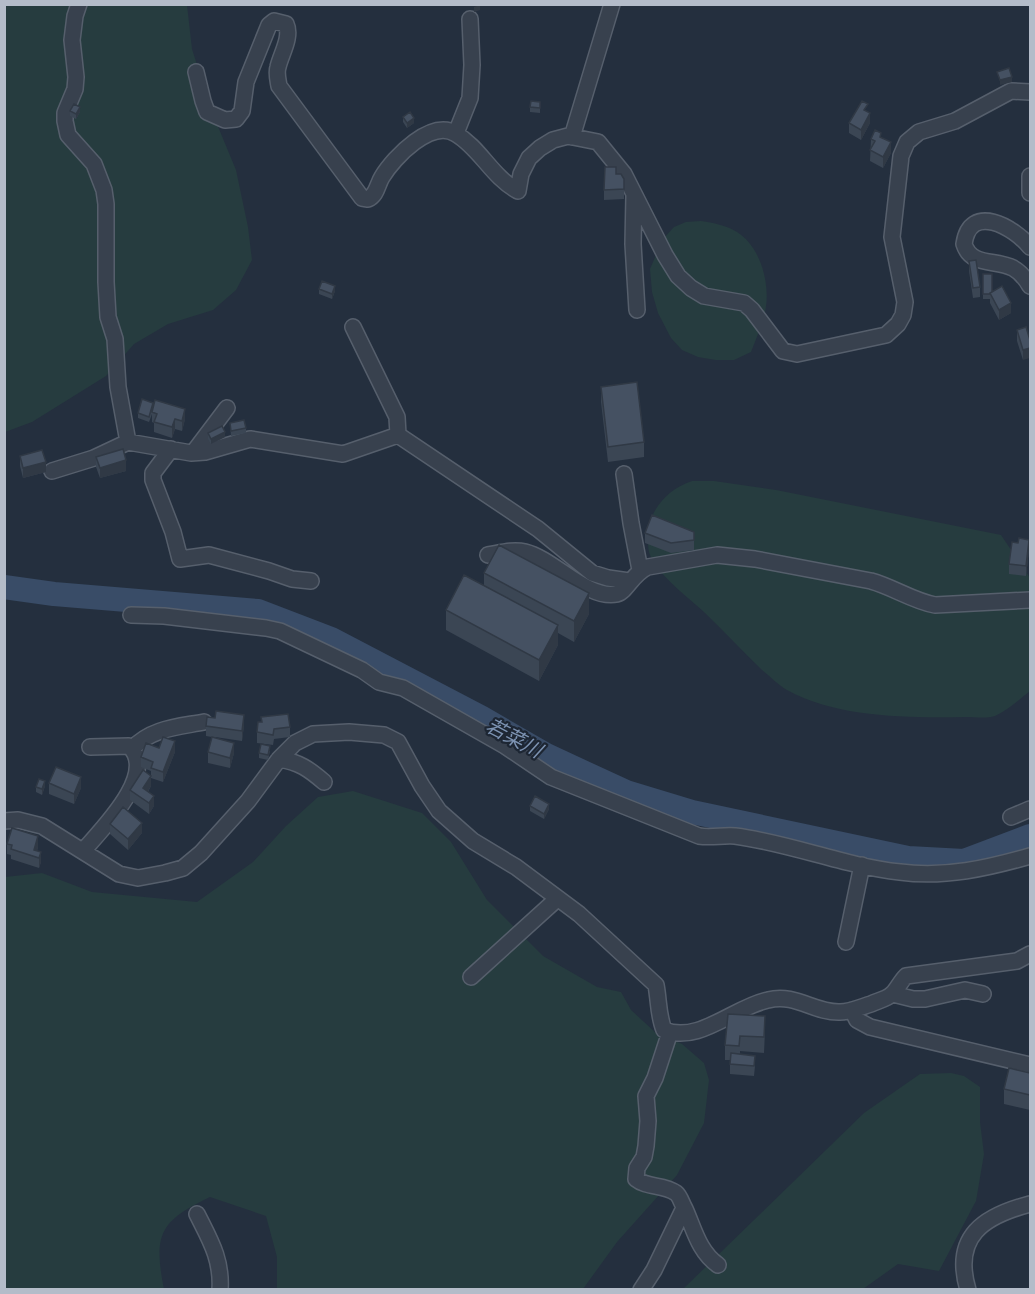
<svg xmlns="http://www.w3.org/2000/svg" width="1035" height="1294" font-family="Commissioner,'Noto Sans JP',sans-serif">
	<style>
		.green { fill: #263c3f }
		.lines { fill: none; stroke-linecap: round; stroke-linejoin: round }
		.river { stroke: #394c67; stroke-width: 24 }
		.street-casing { stroke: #565f6c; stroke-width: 18 }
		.street { stroke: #38414e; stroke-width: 15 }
		.wall { fill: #3b4654 }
		.shaded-wall { fill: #303945 }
		.building { fill: #455162; stroke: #303945; stroke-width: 1.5 }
		.labels { text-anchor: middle; stroke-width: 4.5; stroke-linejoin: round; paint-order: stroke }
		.water-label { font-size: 20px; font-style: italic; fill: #7c92b1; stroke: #1d2633 }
	</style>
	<rect width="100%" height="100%" fill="#242f3e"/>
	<path class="green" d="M5,5h182l5,44 20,63 24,58 12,57 4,33 -16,30 -23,20 -45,14 -34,20 -28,32 -74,46 -27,10z
		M701,221c13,2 24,4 36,11 24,15 34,53 28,80 -3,13 -9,27 -14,40l-17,8h-18l-18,-3 -16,-7 -11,-12 -13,-25 -6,-21 -2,-23 13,-30 11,-12 12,-5z
		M692,481h22l62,9 225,45 29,43v113c-10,8 -21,18 -33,24 -7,4 -22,2 -31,2 -57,1 -128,1 -179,-27 -9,-5 -17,-14 -25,-20 -20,-19 -38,-39 -58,-58 -16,-15 -49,-39 -55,-60 -1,-4 -1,-10 -1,-14 0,-27 18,-48 44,-57z
		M353,791l69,22 29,29 36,58 56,56 54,31 24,5 10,18 25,23 26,11 22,19 5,17 -5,43 -27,52 -60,67 -34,47h-306v-32l-11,-41 -56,-19c-50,24 -57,37 -46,92l-159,1v-413l37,-4 50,19 105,10 56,-40 33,-36 32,-29z
		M951,1073l13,3 16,11v35l4,32 -8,47 -37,70 -41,-7 -35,25 -181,1 182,-177 56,-39z"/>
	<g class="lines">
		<path class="river" d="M4,587l50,7 204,17 73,28 151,79 64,37 80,37 66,20 216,46 56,3 66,-25"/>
		<g class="street-casing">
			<path id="street" d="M79,4l-4,12 -3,24 4,37 -1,12 -10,24v8l3,14 26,29 10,26 2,14v78l2,35 7,22 3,48 10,55
				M196,72l7,29 4,11 18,8 11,-1 6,-8 4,-29 23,-57 5,-4 12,3c6,13 -5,30 -8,43 -2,6 0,13 1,19l83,112 6,1c9,-4 9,-14 14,-22 12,-20 50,-59 74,-43 24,14 36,43 62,57l3,-17 8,-16 11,-10 13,-8 15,-4 30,6 26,32 41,81 13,21 13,12 13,8 40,7 8,7 31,41 14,3 89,-19 12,-11 5,-9 2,-13 -13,-65 9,-81 6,-14 12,-10 36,-11 56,-30 19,1
				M456,133l14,-35 2,-33 -2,-46
				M572,137l40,-133
				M1030,176v17
				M634,196l-1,48 4,66
				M1030,247c-16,-20 -60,-45 -66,-3 7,23 32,15 49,24 7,4 13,11 17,18
				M353,327l44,90 1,18
				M171,449l-18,24v7l20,52 7,27 29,-4 60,16 23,8 19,2
				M193,453l34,-45
				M52,471l42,-13 34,-16 63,11 14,-1 45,-13 93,15 55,-19 140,94 54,44 16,5 21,3
				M624,474l7,49 9,47
				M488,555c12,-2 25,-6 37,-3 29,7 62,48 92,42 9,-2 16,-21 31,-27l69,-12 38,4 116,22c22,6 42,20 64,24l95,-5
				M131,615l33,1 102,12 14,3 82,39 17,12 24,6 102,58 46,31 148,59c12,2 24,-1 36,0 55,7 109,30 165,36 45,6 88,-4 130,-16
				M132,749c19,-21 46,-22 72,-27
				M279,759c20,3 30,10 45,23
				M1011,817l19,-8
				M4,821l14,-1 24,6 77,48 19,4 27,-5 18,-5 18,-15 47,-52 31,-42 16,-16 18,-9 36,-2 35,3 14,7 24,44 17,25 34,30 43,26 63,47 77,71c3,16 2,30 8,45 35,14 70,-23 104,-30 28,-7 46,13 72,12 10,0 21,-5 31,-8 6,-3 16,-5 21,-10 5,-4 8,-12 14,-18l111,-15 13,-7
				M83,851c18,-21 76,-78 46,-105l-39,1
				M846,942l16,-77
				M471,977l86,-78
				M893,994l20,5h12l40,-9 18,4
				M852,1010l5,10 13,7 160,38
				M670,1032l-15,46 -9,18 2,25 -2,25 -2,11 -7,11 -1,11c11,9 28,5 40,14 4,3 6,11 9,16 9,20 14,43 33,56
				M197,1214c13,26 25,45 23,76
				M641,1290l13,-20 30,-62
				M968,1290c-16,-54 16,-74 62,-86"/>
		</g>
		<use href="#street" class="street"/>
	</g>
	<path class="wall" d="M530,107h10v6l-10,-1z
		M70,111l10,1 -4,7 -6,-3z
		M868,112l2,11 -9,17 -12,-7v-10z
		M403,117l11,6 -7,5 -4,-6z
		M881,137l10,16 -8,15 -13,-7 1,-22z
		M616,174l8,5v20l-20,1v-10z
		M969,261l11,26v10l-7,1 -4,-27z
		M983,274l9,18 19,21 -12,7 -9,-17v-4h-7z
		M319,289l16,2 -3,8 -13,-5z
		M1026,327l-3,33 -6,-19v-11z
		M601,387l43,55v15l-36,5 -7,-60z
		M153,406l32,13 -3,12 -7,-2 -3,9 -18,-6v-9l-2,-1v-8l-3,8 -11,-4v-5z
		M230,423l16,5v5l-15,3z
		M208,433l17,4 -14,7 -3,-5z
		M20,456l26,16 -23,6 -3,-12z
		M96,457l30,14 -26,7 -4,-11z
		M694,532v18l-23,3 -26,-10v-10z
		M1029,550l-3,26 -17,-2v-10z
		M484,573l105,41 -15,28 -16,-9v12l-19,36 -93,-51v-20l38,-25z
		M261,717l29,10v10l-16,2 -1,6 -16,-2v-11l4,-10z
		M244,725l-2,16 -27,-4 19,16 -4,15 -22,-5v-11l4,-15 -6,-1v-10z
		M159,748l16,4 -12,30 -12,-4v8l-3,6 6,14 -5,8 -19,-14v-10l21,-14v-5l-10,-4v-10z
		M270,751l-2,9 -9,-2v-5z
		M49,783l32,5 -7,16 -25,-10z
		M45,786l-3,9 -6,-3v-5z
		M530,806l19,3 -5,10 -14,-8z
		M110,824l32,9 -14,17 -18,-16z
		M7,844l31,3 -1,4 4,11 -2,6 -28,-9v-4l-4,-1z
		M728,1014l37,17 -1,22 -24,-2v3l15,12 -1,10 -24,-2v-14h-5v-15z
		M1030,1073v37l-26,-6v-15z"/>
	<path class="shaded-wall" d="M480,5v5l-6,2v-5z
		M1012,77v5l-12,3v-5z
		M80,107v5l-4,7v-5z
		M870,113v10l-9,17v-10z
		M414,118v5l-7,5v-5z
		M891,142v11l-8,15v-11z
		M335,286v5l-3,8v-5z
		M1011,303v10l-12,7v-10z
		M1030,348v10l-7,2v-10z
		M185,409v10l-3,12v-10z
		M175,419v10l-3,9v-11z
		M225,432v5l-14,7v-5z
		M126,460v11l-26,7v-10z
		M46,462v10l-23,6v-10z
		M1029,540v10l-3,26v-10z
		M589,593v21l-15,28v-21z
		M558,625v20l-19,36v-21z
		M244,715v10l-2,16v-10z
		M175,741v11l-12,30v-10z
		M234,743v10l-4,15v-10z
		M151,776v10l-8,13v-11z
		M81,777v11l-7,16v-10z
		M45,781v5l-3,9v-6z
		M154,796v10l-5,8v-11z
		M549,804v5l-5,10v-5z
		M142,823v10l-14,17v-11z
		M38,836v11l-3,9 -1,-6z
		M41,852v10l-2,6v-10z"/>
	<path class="building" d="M1009,68l3,9 -12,3 -3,-8z
		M531,101l9,1v6l-10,-1z
		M862,101l6,3 -4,6 6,3 -9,17 -12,-7z
		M74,104l6,3 -4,7 -6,-3z
		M410,112l4,6 -7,5 -4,-6z
		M875,130l6,3 -1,4 11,5 -8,15 -13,-7 5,-9 -4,-2z
		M605,167h11v7h5l3,5v10l-20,1z
		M976,260l4,27 -7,1 -4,-27z
		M983,274h9v18l-2,1v1h-7z
		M322,281l13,5 -3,8 -13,-5z
		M1002,286l9,17 -12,7 -9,-17z
		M1026,327l4,13v8l-7,2 -6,-20z
		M637,382l7,60 -36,5 -7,-60z
		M142,399l11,4 -4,14 -11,-4z
		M155,400l30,9 -3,12 -7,-2 -3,8 -18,-5 3,-8 -5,-2z
		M244,420l2,8 -15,3 -1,-8z
		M222,426l3,6 -14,7 -3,-6z
		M123,449l3,11 -26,8 -4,-11z
		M42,450l4,12 -23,6 -3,-12z
		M652,515l42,17v8l-23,3 -26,-10z
		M1019,538l10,2 -3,26 -17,-2 3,-22 6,1z
		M499,545l90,48 -15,28 -90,-48z
		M464,575l94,50 -19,35 -93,-50z
		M216,711l28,4 -2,16 -36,-5 1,-9 8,1z
		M288,714l2,13 -16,2 -1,6 -16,-3 1,-10h4l-1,-5z
		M163,737l12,4 -12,31 -12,-4 2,-6 -12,-5 5,-14 13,5z
		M212,737l22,6 -4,15 -22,-6z
		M261,744l9,2 -2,9 -9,-2z
		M56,767l25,10 -7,17 -25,-11z
		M143,770l8,6 -8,12 11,8 -5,7 -19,-13z
		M39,779l6,2 -3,8 -6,-2z
		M535,796l14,8 -5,10 -14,-8z
		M123,807l19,16 -14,16 -18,-15z
		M12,828l26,8 -4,14 7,2 -2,6 -28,-9 1,-4 -5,-1z
		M728,1014l37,2 -1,21 -24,-1 -1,10 -14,-1z
		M731,1053l24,3 -1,10 -24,-2z
		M1009,1068l21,5v22l-26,-6z"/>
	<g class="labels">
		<g class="water-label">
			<text transform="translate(514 738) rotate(28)" y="7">若菜川</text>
		</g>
	</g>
	<rect width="1035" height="1294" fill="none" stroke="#b4bcc9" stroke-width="12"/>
</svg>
